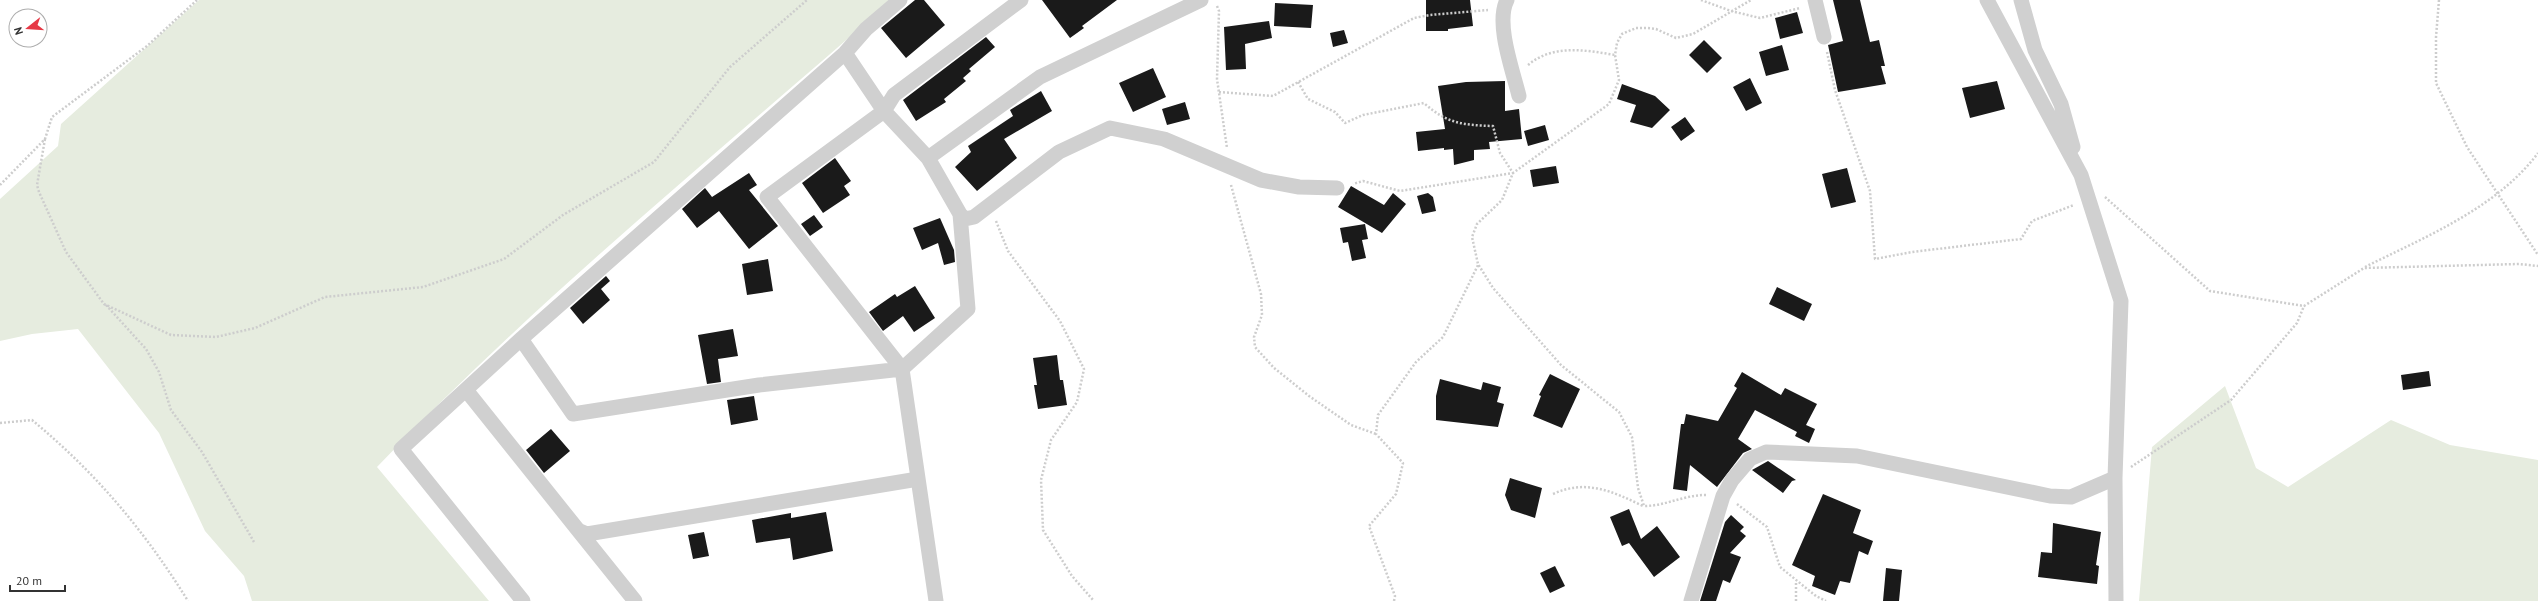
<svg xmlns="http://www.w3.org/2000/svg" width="2538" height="601" font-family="'PT Sans',sans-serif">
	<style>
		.green { fill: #e6ecdf }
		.building { fill: #1a1a1a }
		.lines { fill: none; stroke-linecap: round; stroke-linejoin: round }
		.path { stroke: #cdcdcd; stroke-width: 2.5; stroke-dasharray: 2 2; stroke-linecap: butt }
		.minor { stroke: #d0d0d0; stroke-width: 15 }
	</style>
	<rect width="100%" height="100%" fill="#fff"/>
	<path class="green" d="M199,0h693c-173,152 -356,300 -515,467l112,134h-237l-8,-25 -39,-45 -46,-98 -81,-104 -46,5 -32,7v-142l58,-53 3,-22z
		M2225,386l31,82 32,19 103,-67 59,25 88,15v141h-399l13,-154z"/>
	<path class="building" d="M915,0h9l21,25 -39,33 -25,-30z
		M1042,0h75l-35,26 2,2 -14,10z
		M1426,0h44l3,26 -25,3v2h-22z
		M1833,0h27l10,42 9,-2 6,26h-4l5,18 -48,8 -10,-47 15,-4z
		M1275,3l38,2 -2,23 -37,-2z
		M1797,12l6,21 -23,6 -5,-21z
		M1269,21l3,17 -27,6 1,25 -20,1 -2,-43z
		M1344,30l4,13 -15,4 -3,-14z
		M986,37l9,10 -26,22 2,2 -8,7 3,3 -22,18 2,3 -30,19 -13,-21z
		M1704,40l18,18 -15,15 -18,-18z
		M1782,45l7,25 -23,6 -7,-24z
		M1153,68l13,29 -33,15 -14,-29z
		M1750,78l12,25 -16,8 -13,-24z
		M1505,81v30l14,-2 3,30 -33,3 1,7 -16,1v10l-20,5 -1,-16 -9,1v-2l-26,3 -2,-19 29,-3 -7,-43 28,-4z
		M1997,81l8,28 -35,9 -8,-30z
		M1622,84l33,12 15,14 -18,18 -22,-6 6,-17 -19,-6z
		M1041,91l11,20 -48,28 13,19 -40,33 -22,-24 16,-15 -3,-6 45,-30 -3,-6z
		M1185,102l5,17 -23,6 -5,-16z
		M1685,117l10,14 -14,10 -10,-14z
		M1545,125l4,15 -21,6 -4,-15z
		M835,158l16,23 -7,5 6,9 -27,18 -21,-30z
		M1556,166l3,17 -26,4 -3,-17z
		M1847,168l9,34 -25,6 -9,-34z
		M749,173l8,12 -8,5 29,36 -29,23 -30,-38 -22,17 -15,-19 23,-21 7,9z
		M1351,186l33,19 9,-12 13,11 -24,29 -44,-26z
		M1428,193l5,4 3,14 -14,3 -5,-18z
		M814,215l9,12 -13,9 -9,-12z
		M940,218l14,32 1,12 -11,3 -6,-22 -16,7 -9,-22z
		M1365,224l3,15 -6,1 4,18 -14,3 -4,-19 -5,1 -3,-15z
		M768,259l5,32 -26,4 -5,-31z
		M606,276l4,5 -9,8 9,11 -27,24 -13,-16z
		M915,286l20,32 -21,14 -11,-16 -20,15 -14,-19 26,-18 2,3z
		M1777,287l35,17 -8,17 -35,-17z
		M733,329l5,27 -20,3 3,23 -14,2 -9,-49z
		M1057,355l3,25h3l4,25 -29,4 -4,-24h3l-4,-27z
		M2429,371l2,15 -28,4 -2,-15z
		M1742,372l39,23 4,-7 32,16 -11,21 9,4 -6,14 -14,-7 2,-4 -42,-22 -17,29 14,10 -9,4 -26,34 -27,-22 -3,26 -14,-2 8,-65h3l2,-10 32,7 19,-33 -3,-2z
		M1550,374l30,15 -18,39 -29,-12 8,-20 -2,-1z
		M1440,379l41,11 2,-8 18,5 -4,15 7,2 -6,23 -62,-7v-24z
		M754,396l4,24 -27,5 -4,-25z
		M551,429l19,22 -26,22 -18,-23z
		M1768,461l28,19 -4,1 -9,12 -31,-23z
		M1510,478l32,10 -7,30 -24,-8 -6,-15z
		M1823,494l38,16 -8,23 20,8 -5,14 -9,-4 -9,32 -10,-2 -5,14 -23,-9 3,-10 -23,-11z
		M1629,509l12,30 16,-13 23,31 -26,20 -25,-34 -7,3 -12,-29z
		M826,512l7,39 -40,9 -3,-22 -34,5 -4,-23 39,-7v5z
		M1731,515l13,12 -4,4 6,5 -16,17 11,4 -11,26 -7,-3 -7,21h-16l25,-79z
		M2053,523l48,9 -5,33 3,1 -2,18 -59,-7 3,-25 11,1z
		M704,532l5,24 -16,3 -5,-24z
		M1555,566l10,20 -15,7 -10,-20z
		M1886,568l16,2 -3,31h-16z"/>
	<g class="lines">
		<path class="path" d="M1701,0l30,11 29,7 40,-10
			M2439,0l-3,37v46l31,64 71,108
			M1217,6l2,5 -2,68 10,69
			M1827,52l8,38 35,101 5,68 37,-7 109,-13 11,-18 42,-16
			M1528,65c25,-21 57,-15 87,-10
			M1298,82l10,17 27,13 10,11 18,-8 61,-12c23,21 40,22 69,23l7,27 13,20 -113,18 -37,-10 -10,3
			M1219,92l54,4 141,-78 16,-3 58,-5
			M45,139l-8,46 2,7 27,60 38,52 67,31 45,2 39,-9 70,-31 98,-10 81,-28 59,-44 91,-53 76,-95 77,-67
			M0,185l45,-46 7,-22 95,-71 50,-46
			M1231,185l30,109 1,21 -8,22 1,10 19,21 35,28 42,29 25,9
			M2105,197l105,94 94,15 60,-38 155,-4 19,2
			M996,221l12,30 52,70 24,48 -7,33 -26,38 -10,40 2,50 29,46 22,25
			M2365,267c60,-30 132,-59 173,-114
			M106,305l40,44 13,23 12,38 31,42 52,90
			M0,423l32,-3c64,53 112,110 156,181
			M2131,467l100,-67 66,-77 7,-17
			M1553,494c33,-15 59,-3 90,12
			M1706,495c-23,0 -40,11 -62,11l-6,-18 -6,-51 -13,-25 -58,-47 -68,-77 -15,-24 -6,-27 5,-13 25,-24 11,-27 96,-69 10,-24 -4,-25 2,-12 5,-9 14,-6h11l9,1 20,9 17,-4 58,-34
			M1737,504l30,23 13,40 36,29 10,5
			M1394,601l1,-5 -26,-70 27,-32 7,-31 -27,-29 2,-19 38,-53 27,-25 35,-72
			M1796,601v-19"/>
		<path class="minor" d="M1507,0c-12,23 6,71 12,96
			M1815,0l9,37
			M1987,0l94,175 40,126 -6,177 1,123
			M2021,0l14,50 26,54 12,43
			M928,158l112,-81 161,-77
			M960,214l5,5 9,-2 85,-65 51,-24 54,11 97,41 38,7 38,1
			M521,339l52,75 186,-29 143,-16 66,-60 -8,-95 -32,-56 -44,-47 -39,-58
			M466,390l112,140 9,4 331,-55
			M578,530l57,71
			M523,601l-122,-152 120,-110 324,-286 21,-24 34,-29
			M936,601l-34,-232 -135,-172 117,-86 10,-16 127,-95
			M1691,601l32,-105 9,-16 18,-21 16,-7 91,4 193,40 21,1 44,-19"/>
	</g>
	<g transform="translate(28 28) rotate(253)"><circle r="19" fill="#ffffff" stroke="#adadad"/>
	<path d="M0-3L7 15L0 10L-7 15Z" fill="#e63946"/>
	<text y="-6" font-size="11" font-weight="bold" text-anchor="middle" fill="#333333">N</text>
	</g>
	<path d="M10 585v6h55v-6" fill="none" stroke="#333333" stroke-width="2"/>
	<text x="16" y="585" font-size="12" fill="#333333" stroke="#ffffff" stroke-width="3" paint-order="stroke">20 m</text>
</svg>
